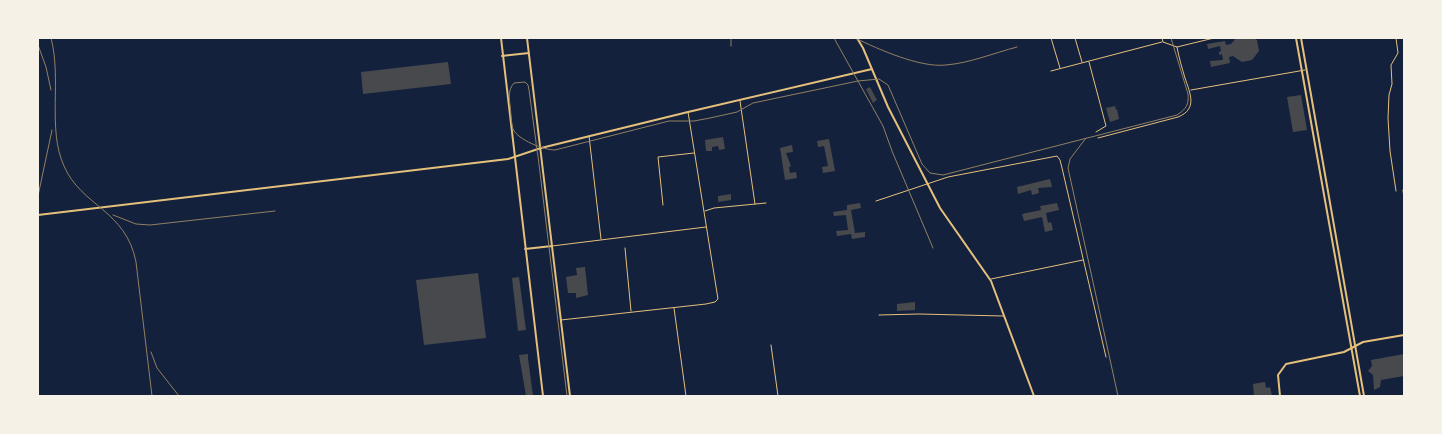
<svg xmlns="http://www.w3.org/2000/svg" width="1442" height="434" font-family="Commissioner,sans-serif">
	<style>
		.building { fill: #48494c }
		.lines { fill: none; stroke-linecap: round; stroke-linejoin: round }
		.minor { stroke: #e5c07b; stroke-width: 1 }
		.tertiary { stroke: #e5c07b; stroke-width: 1 }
		.secondary { stroke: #e5c07b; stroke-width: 2 }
		.primary { stroke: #e5c07b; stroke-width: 2 }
		.tram { stroke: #918062; stroke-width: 1 }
		.rail { stroke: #918062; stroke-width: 1 }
	</style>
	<rect width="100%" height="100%" fill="#14213d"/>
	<path class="building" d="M1236,38h17l4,2 2,11 -7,9 -10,2 -9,-6 -4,1 1,6 -19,4 -1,-6 13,-1 -1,-6 -3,1v-3l2,-1 -1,-5 -12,3 -1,-5 18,-3 1,4 5,-1z
		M448,62l3,22 -88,10 -2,-22z
		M870,87l7,13 -4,3 -7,-14z
		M1301,95l6,35 -14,2 -6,-35z
		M1115,106l1,4 1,-1 2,10 -9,3 -4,-14z
		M723,137l2,12 -6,1 -1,-4 -6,1v4h-6l-1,-11z
		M829,139l6,32 -12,2 -1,-6 6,-1 -4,-20 -6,1 -1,-6z
		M792,145l1,7 -7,1 5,13 -2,1 1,6 6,-1 1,6 -12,2 -5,-32z
		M1050,179l2,8 -14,1 1,5 -7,2 -1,-5 -13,4 -1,-7z
		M731,194v6l-13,2v-6z
		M860,203l1,5 -10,2 4,23 10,-1v5l-13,2 -1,-5 -14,2 -1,-5 12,-1 -2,-15 -12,1 -1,-4 14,-2v-5z
		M1057,203l2,7 -13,3 2,10 3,-1 2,8 -8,2 -3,-15 -18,4 -2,-7 19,-4 -1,-4z
		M585,267l3,28 -12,3v-5h-8l-2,-16 11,-2 -1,-7z
		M478,273l8,65 -62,7 -8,-65z
		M519,277l7,53 -8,1 -6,-53z
		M915,302v8l-18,1v-7z
		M528,354v4l5,38h-7l-7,-41z
		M1404,354v22l-23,4 -1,7 -6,3 -1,-15 -5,-4 4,-5 -1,-6z
		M1265,382l1,6 4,-1 2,9h-18l-1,-12z"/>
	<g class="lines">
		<path class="minor" d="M1051,38l9,30
			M1075,38l7,24
			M1396,38l2,15 -7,12 1,19 -3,11 -1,23 2,33 6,40
			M1177,47l37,-9
			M1089,62l17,64 -10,6
			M1051,71l111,-29
			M1191,90l114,-20
			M740,101l15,103
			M589,136l12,103
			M1098,138l80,-21c20,-8 12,-24 7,-39 -3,-10 -6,-20 -8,-31l-14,-5 -1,-4
			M1403,190l1,8
			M876,201l72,-24 109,-21 3,4 2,8 44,189
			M663,205l-5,-48 36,-4
			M705,211l9,-3 52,-5
			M625,248l6,63
			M991,279l92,-19
			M879,315l40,-1 84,2
			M771,345l7,51"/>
		<path class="tertiary" d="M552,246l154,-19
			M674,308l12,88
			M561,320l145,-16 9,-2 3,-3 -30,-187"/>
		<path class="secondary" d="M857,38l6,10 25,59 52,101 51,73 43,115
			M38,215l470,-56 33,-11 147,-36 184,-43
			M1280,396l-2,-21 8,-11 58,-12 19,-10 41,-7"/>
		<path class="primary" d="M501,38l42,358
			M527,38l43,358
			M1296,38l64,358
			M1301,38l63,358
			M502,56l27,-3
			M525,249l27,-3"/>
		<path class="tram" d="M1086,138l-16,21 -2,9 50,228
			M567,396l-29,-240c-1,-5 -2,-10 -2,-14l-7,-52 -1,-5 -3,-3 -11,1c-6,7 -5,14 -4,22 1,8 1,17 3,24 5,11 31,21 42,21l114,-29h25l16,-3 27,-6 16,-9 105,-22 21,-2 9,6 34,79 8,9 13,2 234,-60c9,-6 12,-10 11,-21l-17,-56"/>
		<path class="rail" d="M51,38c11,41 -4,91 13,128 17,40 62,44 72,96l16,134
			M731,38v8
			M834,38l49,88 9,25 41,97
			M855,38c23,11 65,30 91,27 24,-2 48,-12 71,-18
			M38,45l8,22 5,23
			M38,196l14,-66
			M113,215l23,9 14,1 125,-14
			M151,352l6,16 22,28"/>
	</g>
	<rect width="1442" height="434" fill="none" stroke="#f6f1e7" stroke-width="78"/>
</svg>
